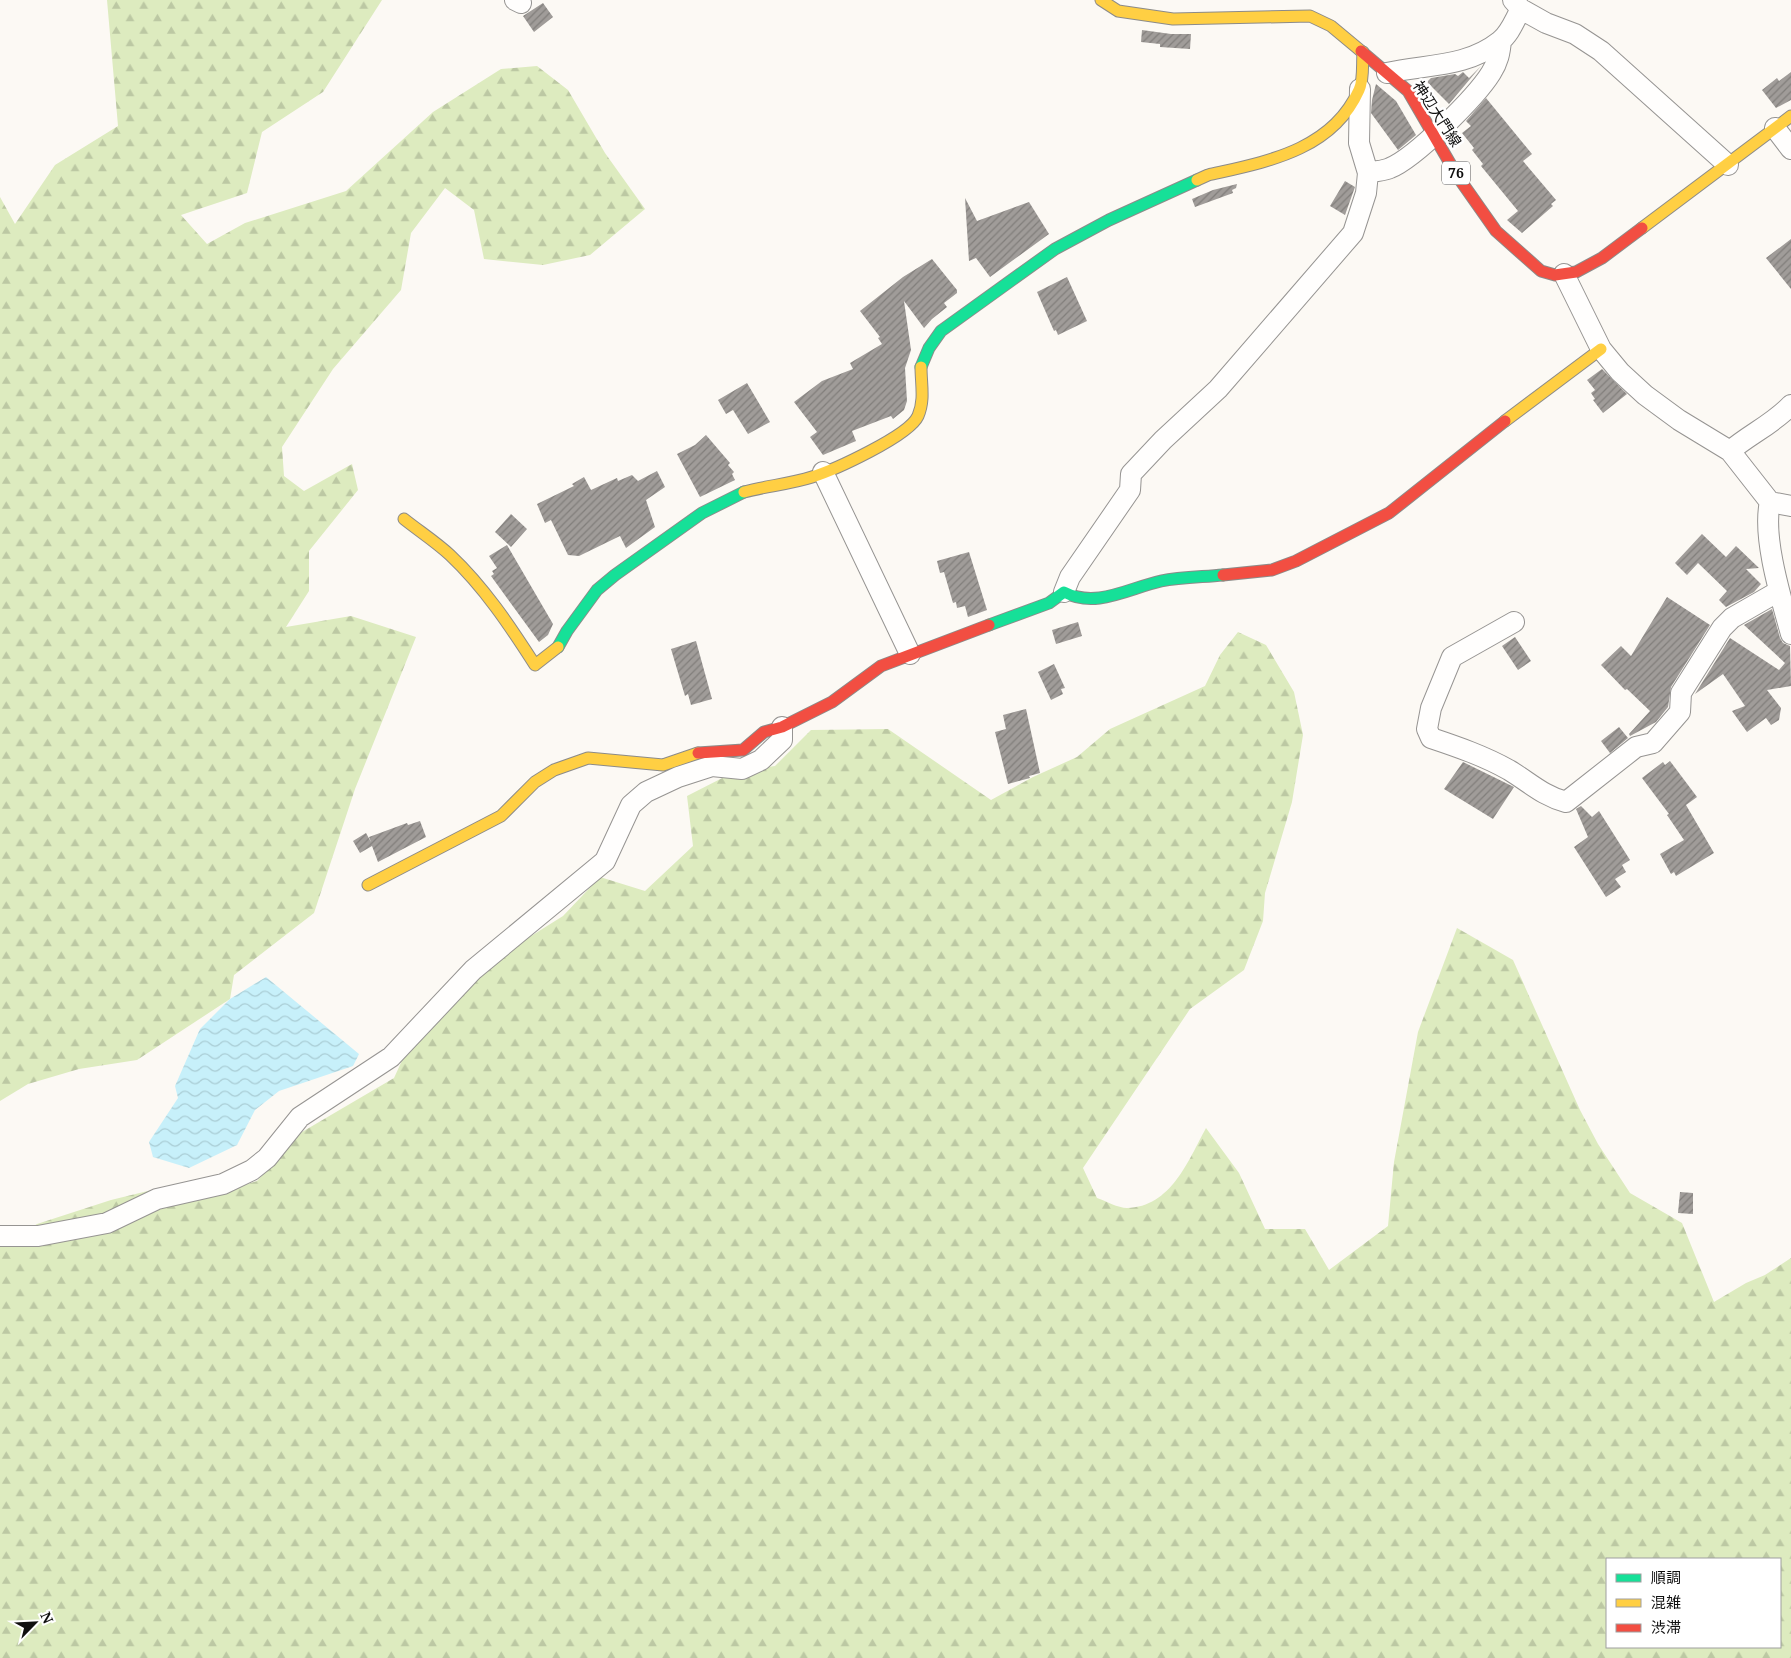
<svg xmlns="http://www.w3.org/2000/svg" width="1791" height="1658" font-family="'Noto Serif','Noto Sans JP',serif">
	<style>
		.forest { fill: url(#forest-firs); fill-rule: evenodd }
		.water { fill: url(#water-waves) }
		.building { fill: url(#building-hatch) }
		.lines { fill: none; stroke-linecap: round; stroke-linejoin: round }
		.street-casing { stroke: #969492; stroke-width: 22 }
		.fast-casing { stroke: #8c8b89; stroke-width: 13 }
		.slow-casing { stroke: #8c8b89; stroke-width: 13 }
		.jam-casing { stroke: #8c8b89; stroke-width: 13 }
		.street { stroke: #fffefd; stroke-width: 20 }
		.fast { stroke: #16e098; stroke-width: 11 }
		.slow { stroke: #ffcf43; stroke-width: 11 }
		.jam { stroke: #f24e42; stroke-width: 11 }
		.labels { text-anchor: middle; stroke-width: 5; stroke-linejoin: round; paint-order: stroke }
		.shield { fill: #fff; stroke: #575757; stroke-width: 1 }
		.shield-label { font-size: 14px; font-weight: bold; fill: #0f0f0f }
		.street-label { font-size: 15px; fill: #0f0f0f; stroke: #fff }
	</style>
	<defs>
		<pattern id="forest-firs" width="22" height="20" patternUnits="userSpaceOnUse" patternTransform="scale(1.25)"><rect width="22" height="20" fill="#ddebbf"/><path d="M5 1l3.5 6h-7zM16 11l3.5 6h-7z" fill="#bcc8a3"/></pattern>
		<pattern id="water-waves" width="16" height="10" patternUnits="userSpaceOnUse" patternTransform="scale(1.25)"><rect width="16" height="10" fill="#c7f0fa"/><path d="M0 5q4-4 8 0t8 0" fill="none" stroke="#aacdd5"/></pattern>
		<pattern id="building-hatch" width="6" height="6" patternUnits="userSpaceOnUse" patternTransform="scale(1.25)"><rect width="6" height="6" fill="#a09c99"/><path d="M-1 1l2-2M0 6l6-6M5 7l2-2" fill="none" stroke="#817e7b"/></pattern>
	</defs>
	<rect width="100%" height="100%" fill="#fcf9f4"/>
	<path class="forest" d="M107,0h275l-59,92 -61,40 -15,61 -66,22 26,29 38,-21 101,-32 87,-79 68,-43 36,-3 31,24 37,63 40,56 -55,46 -47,10 -59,-6 -10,-49 -29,-22 -34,45 -10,57 -68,79 -51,78 2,29 20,15 48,-27 6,26 -49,61v40l-23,36 65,-11 65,21 -61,152 -41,124 -80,62 -4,24 -93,61 -58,9 -51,15 -28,17v-904l15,27 40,-59 63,-39z
		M1238,632l28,13 28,47 9,43 -11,67 -27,91 -2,28 -19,49 -54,39 -107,159 14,30c9,3 21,10 30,10 44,-1 61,-47 79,-80l33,45 26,56h40l24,41 59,-44 6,-64 24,-130 39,-104 56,32 67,150 18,34 32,49 52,30 32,79 32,-19 19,-8 26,-17v400h-1791v-411l37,-23 74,-24 49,-12 44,10 53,-17 45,-49 92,-54 11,-24 78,-88 80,-50 37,-39 45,14 48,-45 -6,-50 47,-24 41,-6 36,-36 77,-1 103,71 42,-23 44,-20 33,-28 95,-43 15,-31zM1607,1559h173v88h-173z"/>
	<path class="water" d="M266,977l93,77 -6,12 -74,25 -24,19 -18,35 -48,23 -36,-11 -4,-15 29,-44 -3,-12 25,-57 30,-30z"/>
	<path class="building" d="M543,3l10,14 -19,15 -11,-16z
		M1142,30l29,4h20l-1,15 -30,-2v-3l-19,-2z
		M1481,66l-32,38 -22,-22 4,-4 24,-4 3,2 5,-4 6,6z
		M1791,72v28l-15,8 -14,-18 15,-12 2,3z
		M1376,84l20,17 20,34 -18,15 -27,-37 1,-13z
		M1486,98l46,56 -9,7 33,39 -5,4 2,2 -31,27 -15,-13 11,-9 -37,-45 2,-2 -11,-14 2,-2 -12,-15 9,-7 -5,-5z
		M1345,181l10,6 -10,28 -15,-9z
		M1237,184l-1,4 -4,2 1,3 -38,14 -3,-8 21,-9z
		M965,198l12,23 52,-19 20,32 -59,43 -14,-19 -7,3z
		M1791,239v50l-25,-31z
		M932,259l25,31v3l-13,10 3,4 -15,12 -8,9 -20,-27 7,49 -6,18 2,33 -3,9 -11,9 -2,-3 -39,15 4,10 -33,14 -13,-18 7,-5 -23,-30 28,-21 31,-12 -3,-6 32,-19 -4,-6 2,-1 -20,-26 43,-34z
		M1067,277l20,44 -29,14 -2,-5 -2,1 -17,-39z
		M1602,369l25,25 -24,19 -10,-13 2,-1 -4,-6 4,-3 -8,-10z
		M747,383l23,39 -22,12 -15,-24 -7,4 -8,-14z
		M706,435l24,28 -2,2 6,7 -2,2 3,6 -35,17 -23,-43 18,-9z
		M657,471l8,16 -19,13 9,27 -29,21 -6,-12 -41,20 -11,-1 -17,-35 -6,3 -8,-19 37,-18 -2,-2 12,-7 7,13 26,-12 1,3 14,-6 6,6z
		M511,514l16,15 -16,18 -16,-15z
		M1702,534l24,23 10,-11 23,22 -13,1 15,15 -7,8 -28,15 -7,-7 8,-9 -29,-28 -11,12 -12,-12z
		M507,545l46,79 -5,11 -9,7 -48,-66 3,-2 -2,-3 5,-3 -8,-12z
		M969,552l18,58 -19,7 -3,-11 -8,2 -1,-6 -3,1 -9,-31 -4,1 -3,-12z
		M1667,597l43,28 -39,62 -3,20 -12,15 -26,14 -1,-2 21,-23 -23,-22 -2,1 -24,-25 20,-19 10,10z
		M1772,609l8,29 3,5 7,3 1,40 -24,4 14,18 -2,12 -8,5 -5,-7 -19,14 -15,-21 13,-5 -22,-32 -28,20 35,-56 49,32 6,-7 -41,-38z
		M1078,622l4,14 -26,8 -4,-14z
		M1515,637l16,24 -13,9 -16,-24z
		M696,641l16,58 -21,6 -3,-11 -3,2 -14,-47z
		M1054,664l11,24 -4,1 2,5 -12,6 -13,-28z
		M1026,709l14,64 -11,3 1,2 -22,6 -13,-52 11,-3 -3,-14z
		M1619,727l9,11 -18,15 -9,-12z
		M1670,761l27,36 -11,8 28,48 -38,23 -2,-4 -3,2 -11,-20 24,-14 -17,-25 2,-1 -27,-36 21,-16 2,3z
		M1463,762l51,25 -21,32 -49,-30z
		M1581,806l11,11 7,-6 31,49 -8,5 4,7 -11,7 6,8 -15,10 -32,-50 14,-10 -12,-28z
		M420,821l6,16 -48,25 -6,-16 -12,7 -7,-12 13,-8 5,9 -2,-5 38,-14 1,2z
		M1680,1192l13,1v21l-15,-1z"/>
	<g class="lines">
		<g class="street-casing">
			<path id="street" d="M515,0l6,3
				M1513,0l8,9 25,14 29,11 26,17 127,114
				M1387,73c39,-9 79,-5 113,-32 10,-7 15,-22 21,-32
				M1775,128l16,21
				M1368,173c7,-2 16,-2 22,-5 25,-10 86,-71 101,-95 7,-11 9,-20 10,-33
				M1564,274l37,75 19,23 25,23 34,25 51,31 40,51 21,4
				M1730,451c20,-17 43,-27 61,-46
				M823,472l87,182
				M1770,502c-8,35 11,96 21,132
				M1064,592l6,-15 60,-87 1,-16 32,-34 55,-51 135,-156 13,-40 2,-20 -9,-30 1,-54
				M1514,622l-62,35 -21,51 -4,21 4,9c27,9 53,18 78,32 20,12 34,26 57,32l70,-55 17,-4 27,-31 1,-19 41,-65 10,-10 47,-27
				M0,1236h38l69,-13 50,-24 66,-15 29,-14 15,-12 33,-41 91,-60 82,-87 132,-109 26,-56 15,-13 32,-15 34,-11 30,3 19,-9 21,-20v-13"/>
		</g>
		<g class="fast-casing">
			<path id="fast" d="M921,367l8,-19 12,-17 114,-82 54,-29 88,-40
				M989,625l60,-22 15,-11c32,17 65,-4 97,-11 20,-4 42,-4 62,-6
				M558,647l9,-16 30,-41 18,-15 87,-62 42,-21"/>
		</g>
		<g class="slow-casing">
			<path id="slow" d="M1101,0l17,11 55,8 137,-3 21,10 30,25
				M1197,180l11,-5c57,-13 124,-24 151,-85 5,-10 3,-27 4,-38
				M1642,228l149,-112
				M1505,421l96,-72
				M744,492c22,-6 46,-8 68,-15 22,-7 97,-41 106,-61 7,-16 3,-32 3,-49
				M404,519c15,12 32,23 46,36 34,32 60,71 85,110l23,-18
				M368,885l133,-69 34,-34 19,-12 34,-12 75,7 35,-12"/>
		</g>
		<g class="jam-casing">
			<path id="jam" d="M1361,51l47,40 50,86 38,54 45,40 14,4 21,-3 26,-14 40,-30
				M1223,575l49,-5 24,-9 93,-48 116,-92
				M698,753l45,-3 21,-18 18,-5 50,-25 49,-36 108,-41"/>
		</g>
		<use href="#street" class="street"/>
		<use href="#fast" class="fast"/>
		<use href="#slow" class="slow"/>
		<use href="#jam" class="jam"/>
	</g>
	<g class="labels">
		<rect class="shield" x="1442" y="161.5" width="28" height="23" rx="4"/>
		<g class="shield-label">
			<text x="1456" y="178">76</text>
		</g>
		<g class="street-label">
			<text transform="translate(1437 114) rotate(57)" y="5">神辺大門線</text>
		</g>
	</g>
	<rect x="1606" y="1558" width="175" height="90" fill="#ffffff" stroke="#9f9f9f"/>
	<rect x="1616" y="1574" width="25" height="8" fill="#16e098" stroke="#9f9f9f"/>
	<text x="1651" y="1583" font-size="15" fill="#0f0f0f">順調</text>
	<rect x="1616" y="1599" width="25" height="8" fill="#ffcf43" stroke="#9f9f9f"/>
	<text x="1651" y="1608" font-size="15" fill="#0f0f0f">混雑</text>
	<rect x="1616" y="1624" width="25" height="8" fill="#f24e42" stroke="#9f9f9f"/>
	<text x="1651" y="1633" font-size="15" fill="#0f0f0f">渋滞</text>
	<g transform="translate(35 1623) rotate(66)" stroke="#ffffff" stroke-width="4" paint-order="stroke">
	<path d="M0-4L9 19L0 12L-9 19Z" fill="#0f0f0f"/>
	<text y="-8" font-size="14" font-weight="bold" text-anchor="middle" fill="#0f0f0f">N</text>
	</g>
</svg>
